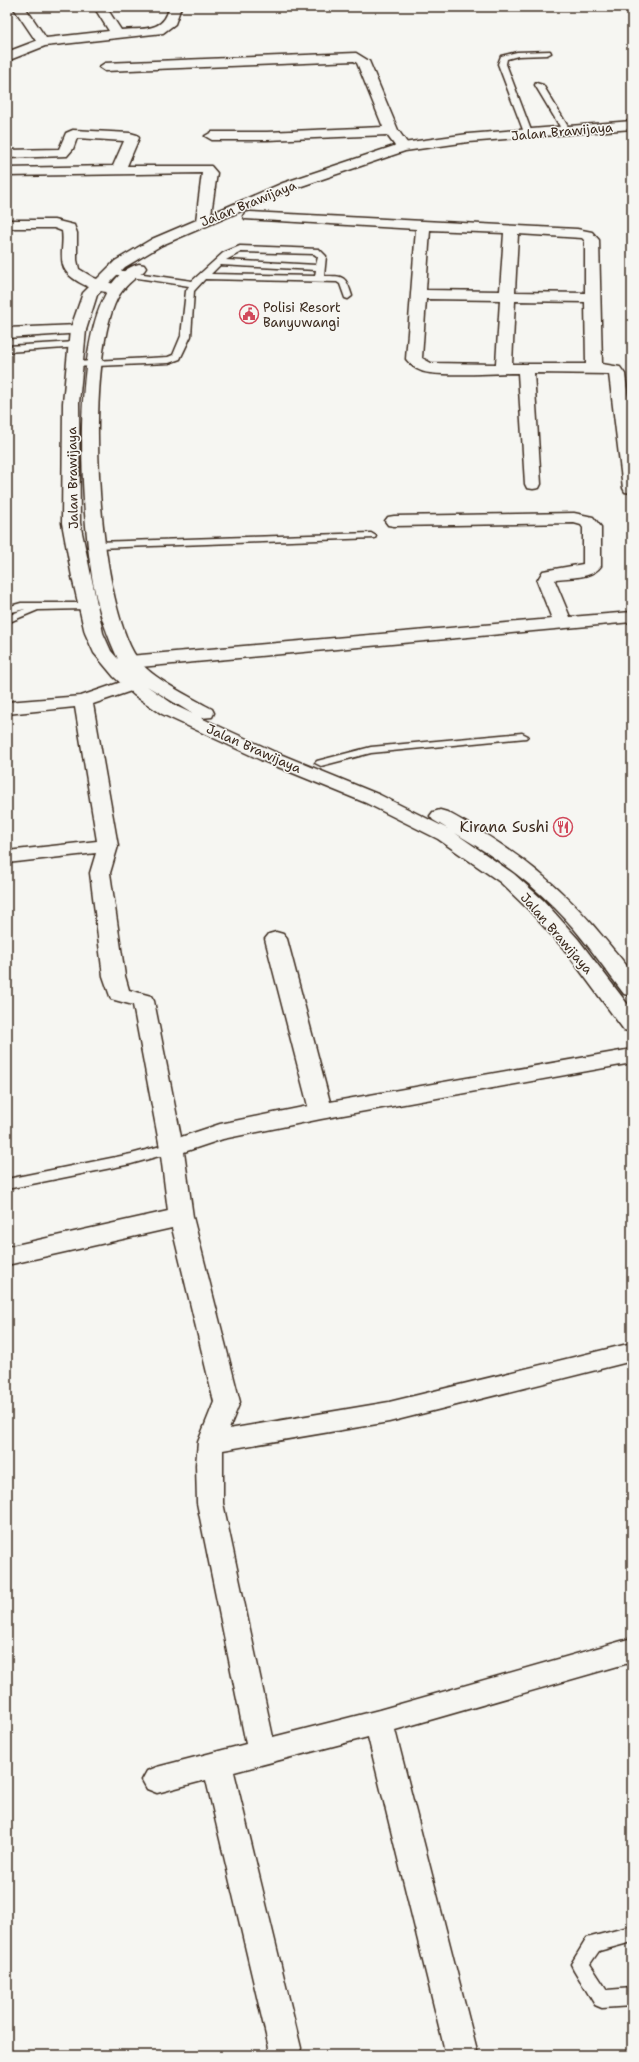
<svg xmlns="http://www.w3.org/2000/svg" width="639" height="2062" font-family="'Shantell Sans',sans-serif">
	<style>
		.lines { fill: none; stroke-linecap: round; stroke-linejoin: round }
		.service-casing { stroke: #3b2a1e; stroke-width: 3 }
		.minor-casing { stroke: #3b2a1e; stroke-width: 3 }
		.trunk-casing { stroke: #3b2a1e; stroke-width: 3 }
		.service { fill: #f6f6f2; fill-rule: evenodd }
		.minor { fill: #f6f6f2; fill-rule: evenodd }
		.trunk { fill: #f6f6f2; fill-rule: evenodd }
		.labels { text-anchor: middle; stroke-width: 3; stroke-linejoin: round; paint-order: stroke }
		.far-street-label { font-size: 13px; fill: #3b2a1e; stroke: #f6f6f2 }
		.far-poi-label { font-size: 13px; fill: #3b2a1e; stroke: #f6f6f2; text-anchor: start }
		.poi-label { font-size: 15px; fill: #3b2a1e; stroke: #f6f6f2; text-anchor: end }
	</style>
	<rect width="100%" height="100%" fill="#f6f6f2"/>
	<filter id="ink" filterUnits="userSpaceOnUse"><feTurbulence type="fractalNoise" baseFrequency=".025" numOctaves="2"/><feDisplacementMap in="SourceGraphic" scale="8" xChannelSelector="R" yChannelSelector="G"/><feConvolveMatrix kernelMatrix="1 2 1 2 8 2 1 2 1" color-interpolation-filters="sRGB"/></filter>
	<g filter="url(#ink)">
		<g class="lines">
			<g class="service-casing">
				<path id="service" d="M550,51l1,2 -4,2 -29,1 -11,3 -1,5 26,69 -7,2 -27,-71 3,-8 16,-4z
					M536,83l7,2 27,45 -1,2 -7,-2 -27,-45z
					M240,246l79,3 7,7 -2,20c20,0 22,0 28,20l-4,3 -3,-1 -5,-14 -3,-2 -132,-3 -11,12 -3,45 -11,23 -11,4 -97,4 -2,-2 5,-3 93,-5 5,-2 8,-19 5,-45 3,-5 -77,-12 -3,-1v-4l83,12 31,-28zM241,252l73,2 4,3 -2,8 -90,-5zM220,265l96,5 -1,6 -104,-2z
					M77,342l5,3 -2,2 -73,5v-6z
					M371,533l5,3 -1,2 -278,10 -5,-3 5,-3z
					M21,603h65l5,3 -5,3 -48,1 -31,13v-7l18,-7 -18,4v-6z
					M522,733l6,3 -2,2 -155,15 -50,13 -6,-3 2,-2 54,-14z
					M172,1143l5,2 2,3 -2,3 -46,13 -124,25v-10l124,-25z
					M632,1926v16l-33,9 -9,13 17,26 25,-2v18l-30,2 -7,-3 -21,-35 -3,-6 16,-26z"/>
			</g>
			<g class="minor-casing">
				<path id="minor" d="M13,7h12l21,31 63,-7 -15,-24h12l15,23c20,-2 44,3 48,-23h12l-6,17 -12,9 -118,13 -38,15v-9l29,-11z
					M356,53l13,8 29,69 12,17 -2,3h-10l-11,-15 -120,5h-55l-7,-4 7,-4h55l116,-5 -26,-64 -3,-2 -249,10 -6,-4 6,-4z
					M73,130l57,3 7,2 2,3 -12,28h84l6,7 -7,48 -2,3h-10l-2,-3 6,-48 -195,3v-8l106,-2 11,-25 -47,-3 -4,11 -6,7 -60,2v-8l52,-1 7,-16z
					M250,212l327,17 15,3 7,8 3,124 18,3 5,7 7,56v63l-7,-1 -2,-4 -14,-114 -75,-1 7,111 -2,4 -6,1 -6,-1 -2,-4 -7,-111c-27,0 -62,3 -88,0 -10,-1 -18,-6 -24,-14l10,-130 -171,-10 -2,-3 2,-3zM430,230l74,3 -4,58 -74,-1zM518,234l64,4 3,3v52l-70,-1zM426,299l74,1 -4,64 -65,-1 -9,-5zM515,301l70,1 1,62h-74z
					M7,220h47l20,5 3,8v27l2,9 15,9 26,8 2,3 -2,3c-15,4 -53,-10 -57,-27 -3,-11 1,-23 -1,-34l-8,-3h-47z
					M78,325l5,2 3,3 -3,3 -76,5v-10z
					M574,513l19,4 8,10v39c-9,13 -31,11 -45,13l-1,2 15,36 62,-5v10l-503,46 -7,-2 -2,-4 2,-4 7,-2 423,-37 -15,-38 6,-10 40,-7v-36l-2,-3 -7,-2 -180,3 -6,-1 -3,-4 3,-4 6,-1z
					M133,678l7,2 2,4 -2,4 -47,16 25,142 -8,27 15,103 4,14 22,6 3,5 27,136 39,-13 88,-18 -43,-167 4,-5 7,-2 7,2 4,5 43,163 302,-53v14l-311,56 -98,20 -39,13 9,65 47,185 -11,27 160,-27 243,-59v18l-243,61 -166,28v53l50,234 106,-27 253,-72v24l-237,68 83,325h-32l-78,-318 -134,35 67,276 -2,7h-32l2,-7 -63,-268 -49,13 -10,-4 -5,-9 5,-9 10,-4 89,-23 -49,-241 -1,-38 2,-23 16,-40 -42,-174 -165,37v-18l161,-36 -8,-63 -27,-143 -22,-6 -8,-23 -13,-103 6,-20 -89,10v-12l90,-10 -22,-134 -68,7v-12l74,-6z"/>
			</g>
			<g class="trunk-casing">
				<path id="trunk" d="M632,121v8l-164,13 -63,9 -112,38 -131,56 -37,22 -28,28 -11,35 -7,73 1,120 23,110 8,18 7,8c-11,-24 -19,-47 -24,-72 -12,-60 -33,-304 45,-323l5,1 2,3 -2,3c-10,8 -21,16 -27,28 -33,66 -21,298 20,359 12,19 55,40 75,51l2,4 -2,4 -11,1 74,34 105,43 68,34 -15,-9 -3,-4 3,-4 7,-2 7,2c68,37 117,75 165,136 5,6 18,20 20,27 2,6 0,15 0,21l-8,-2c-22,-29 -43,-60 -69,-86 -29,-29 -64,-54 -100,-75l59,41 29,26 35,39 54,71v22l-8,-2 -60,-81 -35,-39 -29,-28 -62,-43 -72,-36 -105,-43 -99,-46 -28,-19 -20,-18 -20,-24 -9,-20 -13,-56 -10,-54 1,-120 7,-73 13,-37 32,-32 37,-22 131,-56 120,-40 65,-9zM147,686l46,28 -17,-8z"/>
			</g>
			<use href="#service" class="service"/>
			<use href="#minor" class="minor"/>
			<use href="#trunk" class="trunk"/>
		</g>
	</g>
	<defs>
		<g id="civic-ring" transform="scale(1)"><circle r="9.5" fill="#f6f6f2" stroke="#d1495b" stroke-width="1.5"/><path d="M-.6-6.5H3V-4.5H.6V-3L4-1V1h2V6H-6V1h2V-1L-.6-3ZM-1.2 2.5V6h2.4V2.5Z" fill="#d1495b"/></g>
		<g id="restaurant-ring" transform="scale(1)"><circle r="9.5" fill="#f6f6f2" stroke="#d1495b" stroke-width="1.5"/><path d="M-5-6h1v4h1v-4h1v4h1v-4h1v5L-1.5 .5V6h-2V.5L-5-1ZM5-6V6H3V1.5H1.5Q1.5-4 5-6Z" fill="#d1495b"/></g>
	</defs>
	<g fill-rule="evenodd">
		<use href="#civic-ring" x="249" y="314"/>
		<use href="#restaurant-ring" x="563" y="827"/>
	</g>
	<g class="labels">
		<g class="far-street-label">
			<text transform="translate(562 131) rotate(-5)" y="5">Jalan Brawijaya</text>
			<text transform="translate(248 203) rotate(-22)" y="5">Jalan Brawijaya</text>
			<text transform="translate(72 478) rotate(-91)" y="5">Jalan Brawijaya</text>
			<text transform="translate(254 748) rotate(24)" y="5">Jalan Brawijaya</text>
			<text transform="translate(557 933) rotate(49)" y="5">Jalan Brawijaya</text>
		</g>
		<g class="far-poi-label">
			<text x="263" y="312">Polisi Resort<tspan x="263" dy="15">Banyuwangi</tspan></text>
		</g>
		<g class="poi-label">
			<text x="549" y="832">Kirana Sushi</text>
		</g>
	</g>
	<rect width="639" height="2062" fill="none" stroke="#f6f6f2" stroke-width="24"/>
	<rect x="12" y="12" width="615" height="2038" fill="none" stroke="#3b2a1e" stroke-width="1.5" filter="url(#ink)"/>
</svg>
